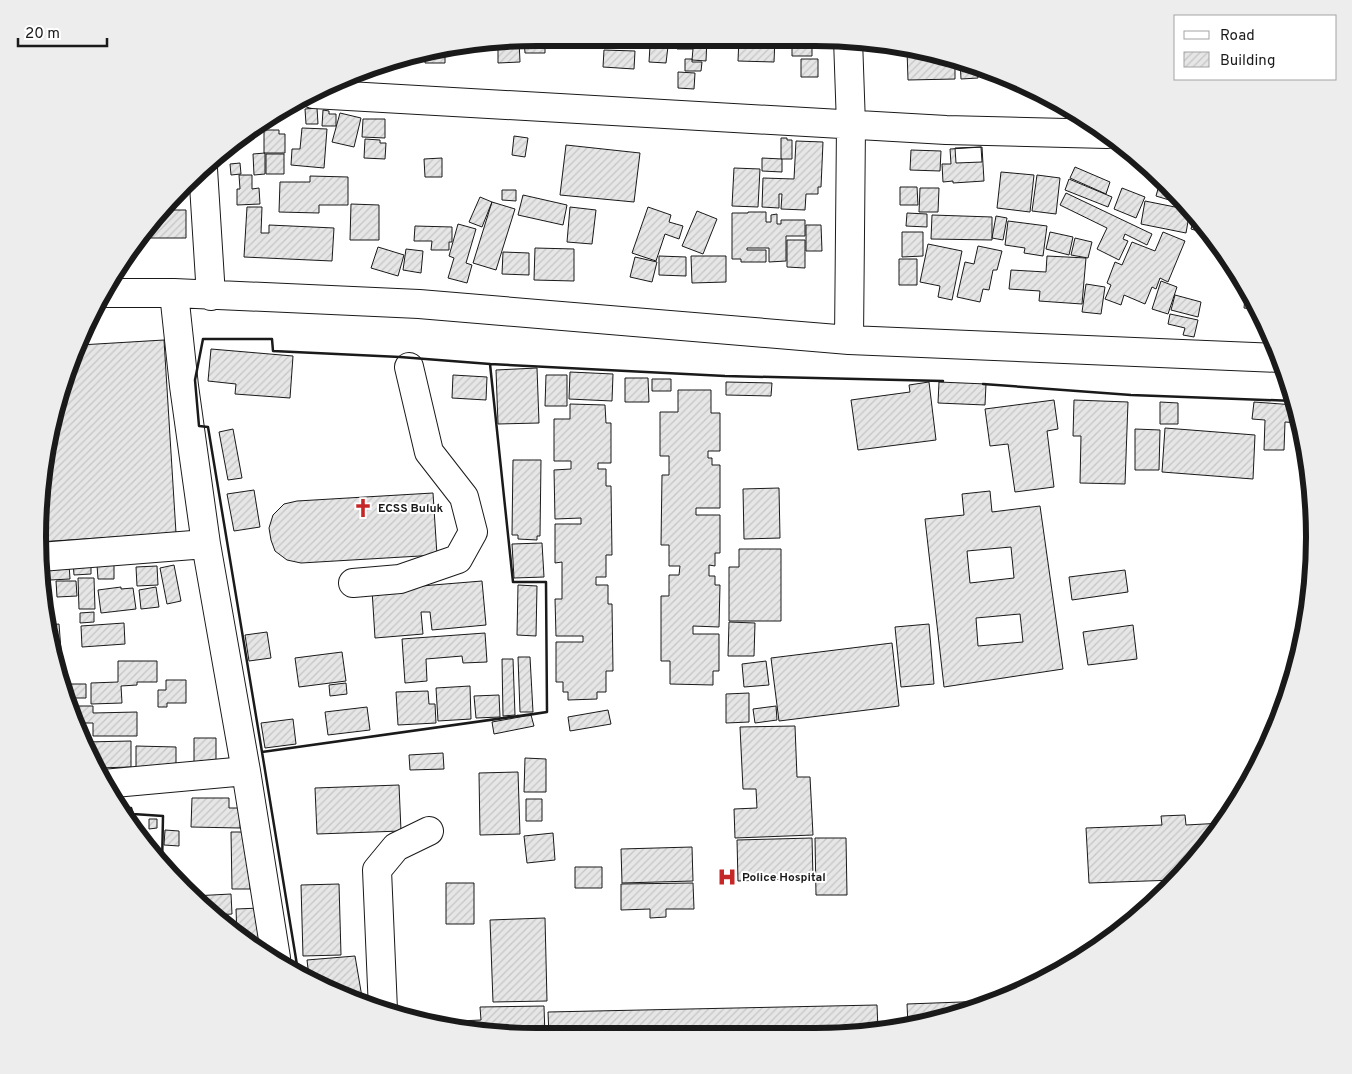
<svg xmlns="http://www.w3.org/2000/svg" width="1352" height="1074" font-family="Overpass,sans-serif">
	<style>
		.building { fill: url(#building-hatch); stroke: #1a1a1a; fill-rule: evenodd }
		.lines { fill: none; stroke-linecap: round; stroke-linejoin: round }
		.minor-casing { stroke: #1a1a1a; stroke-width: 30 }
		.minor { stroke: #fff; stroke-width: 28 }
		.wall { stroke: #1a1a1a; stroke-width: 2.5 }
		.labels { text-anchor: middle; stroke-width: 4; stroke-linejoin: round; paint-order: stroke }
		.poi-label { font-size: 12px; font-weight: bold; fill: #1a1a1a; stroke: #fff; text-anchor: start }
		.rim { fill: none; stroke: #1a1a1a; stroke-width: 6 }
	</style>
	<defs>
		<pattern id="building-hatch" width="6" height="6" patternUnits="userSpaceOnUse" patternTransform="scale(1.25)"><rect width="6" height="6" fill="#e6e6e6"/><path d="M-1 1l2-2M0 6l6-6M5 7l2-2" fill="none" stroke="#c5c5c5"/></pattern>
	</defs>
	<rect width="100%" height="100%" fill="#fff"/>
	<path class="building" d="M537,38h8v15h-20l-1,-14z
		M613,38h19v2h-19z
		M639,38h30l-3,25 -17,-1 1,-16 -12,-1z
		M677,38h30l-1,23 -14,-1 1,-11h-16z
		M739,38h36l-1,24 -36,-1z
		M792,38h20v18h-20z
		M519,40l1,22 -22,1v-20z
		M604,50l31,1 -1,18 -31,-2z
		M907,50l48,10v19l-47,1z
		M425,53h20v10h-20z
		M685,59h7v3h10l-1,9h-16z
		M801,59h17v18h-17z
		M960,61l17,4 1,13 -17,1z
		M678,72l17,1 -1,16 -16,-1z
		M317,108l1,16h-12l-1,-15z
		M323,110l6,1v3h7v12h-14z
		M340,113l21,5 -7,29 -22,-5z
		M363,119h22v19l-23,-1z
		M302,128l25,1 -3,39 -33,-3 1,-16h8z
		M264,130h15v4h6v19h-21z
		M514,136l14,2 -3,19 -13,-2z
		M781,138h6v2h5v19h-11z
		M365,139l15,1v3h6l-1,16 -21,-1z
		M796,141l27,1 -2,45h-3v7h-12l-1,16 -24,-1 1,-15h-3v14l-17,-1 1,-29 31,1z
		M566,145l74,8 -6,49 -74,-7z
		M981,147l1,15 -26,1 -1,-15z
		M982,147l2,34 -31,2v-2l-10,1 -1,-18h9l-1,-15z
		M911,150l30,1 -1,20 -30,-1z
		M265,153v21l-11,1 -1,-21z
		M266,154h18v20h-18z
		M442,158v19h-17l-1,-18z
		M762,158l20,1v13l-20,-1z
		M240,163l1,11 -10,1 -1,-11z
		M1075,167l35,15 -4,12 -36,-16z
		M734,168l26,1 -2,38 -26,-1z
		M1001,172l33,3 -4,37 -33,-4z
		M239,175h13v14l7,-1 1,16 -23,1v-16h3z
		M1037,175l23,3 -4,36 -24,-3z
		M310,176l38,1v28h-29v8l-40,-1 1,-30h30z
		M1161,178l28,28 -33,-10z
		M1069,179l43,18 -4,10 -43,-17z
		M900,187h17l1,18h-18z
		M920,188h19l-1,24h-19z
		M1122,188l23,9 -9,21 -22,-9z
		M502,190h14v11l-14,-1z
		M1066,193l86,41 -5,11 -22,-11 -2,5 5,2 -9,19 -22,-11 10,-21 -47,-23z
		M523,195l44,10 -4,20 -45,-10z
		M480,197l12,5 -10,25 -13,-5z
		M1145,201l45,9 -4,23 -45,-9z
		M492,202l23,7 -19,61 -23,-7z
		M351,204l28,1v35h-29z
		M247,207h15l-1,26h8v-8l65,3 -2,33 -88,-4z
		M570,207l26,3 -4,34 -25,-2z
		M648,207l23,8 -2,7 14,4 -4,13 -14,-5 -9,27 -24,-8z
		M164,210h22v28h-44z
		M697,211l20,8 -14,35 -21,-8z
		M748,212h18v10h5v-7l6,-1v10h4v-4h24v16h-19v25l-17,1v-14h-22v2h19v12h-25v-3h-9v-46h16z
		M907,213l20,1v13l-21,-1z
		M932,215l60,2v23l-61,-1z
		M1195,215l14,19 -18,-5z
		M996,216l11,2 -4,22 -11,-2z
		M1008,221l39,5 -4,30 -19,-3 1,-5 -20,-3z
		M458,224l18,5 -10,34 6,2 -5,18 -19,-5 6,-20 -5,-2z
		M806,225h15l1,26h-16z
		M415,226l37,1v15h-3v8h-18l1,-9h-18z
		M902,232h21v24l-21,1z
		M1050,232l23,5 -4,18 -23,-6z
		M1163,232l22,9 -17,41 -8,-4 -4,11 -4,-2 -7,17 -21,-9 -3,10 -16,-6 6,-14 -4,-2 8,-21 7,3 10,-23 23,9z
		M1075,238l17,4 -4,16 -17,-3z
		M787,240h18v28l-18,-1z
		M928,244l34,7 -10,49 -14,-3 2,-11 -20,-4z
		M978,246l24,5 -5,19h-4l-4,20 -6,-1 -3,13 -23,-5 8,-35 9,2z
		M378,247l26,8 -6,21 -27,-8z
		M535,248l39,1v32l-40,-1z
		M406,249l17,2 -2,22 -18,-3z
		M503,252l26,1v22l-27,-1z
		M659,256l27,1v19l-27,-1z
		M691,256h35v26l-34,1z
		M1047,256l39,2 -4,46 -43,-3 1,-10 -31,-2 2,-19 35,2z
		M635,257l22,5 -5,20 -22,-5z
		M899,259h18v26h-18z
		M1161,281l16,6 -9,27 -16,-5z
		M1086,284l19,3 -4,27 -19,-2z
		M1246,286l2,2 10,22 -14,-2z
		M1175,295l26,7 -3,15 -27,-7z
		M1170,314l28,6 -4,17 -11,-2 2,-7 -17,-4z
		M164,340l12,193 -138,9v-5l17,-130 25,-62z
		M211,349l82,7 -3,42 -55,-4 1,-10 -28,-3z
		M537,368l2,55 -41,1 -2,-54z
		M570,372l43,2 -1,27 -43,-2z
		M453,375l34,2 -1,23 -34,-2z
		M546,375h21v31h-22z
		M625,378h23l1,24h-24z
		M652,379h19v12h-19z
		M726,382l46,1 -1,13 -45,-1z
		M929,382l7,58 -78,10 -7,-50 59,-8 -1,-7z
		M939,382l47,2 -1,21 -47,-2z
		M678,390h33v23h9v38h-12v7h4v7h8v43h-24v7h24v38h-5v13l-6,-1v11h6v9h5l-1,42 -26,-1v8h26v37h-6v14l-43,-1v-23h-9v-65h8v-21h10l1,-9h-11v-21h-8l1,-70h7v-19h-9v-44h18z
		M1054,400l4,29 -11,2 7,56 -39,5 -7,-48 -18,2 -5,-37z
		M1074,400l54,2 -3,82 -45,-1 1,-47h-8z
		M1160,402l18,1v21h-18z
		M1254,402l41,3 4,18 -14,-1 -1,28h-20l1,-30 -13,-1z
		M570,404l35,1 1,18h5v40h-13v6h8v17h5l1,69h-6v22h-10v8h12v19h4l1,67h-7v21h-9v7l-29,1v-8h-5v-10h-7v-40h27v-6h-27l-1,-37h7v-37l-7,1v-39h26v-6l-26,1 -1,-49 17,-1v-8h-17v-42h16z
		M1165,428l90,7 -2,44 -91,-7z
		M233,429l9,49 -14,2 -9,-48z
		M1135,429l25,1 -1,40h-24z
		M513,460h28l-1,76h-3v4l-19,-1v-4h-6z
		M779,488l1,50 -36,1 -1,-50z
		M254,490l6,37 -26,4 -7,-37z
		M990,491l2,21 48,-6 23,163 -119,18 -19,-168 39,-4 -2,-21zM1011,547l3,31 -44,5 -3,-32zM1020,614l3,28 -45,4 -2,-28z
		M433,493l4,62 -136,8 -14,-3 -12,-9 -4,-11 -2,-12 4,-13 11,-11 13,-3z
		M542,543l2,34 -30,1 -2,-34z
		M739,549h42v72h-52v-54h10z
		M1313,558v12l-4,29 -4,-1z
		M91,561v13l-17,1 -1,-13z
		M69,564l1,15 -20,1 -1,-15z
		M97,565h17v14h-16z
		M174,565l7,36 -14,3 -7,-36z
		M41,566h5l1,17h-3z
		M157,566l1,19 -21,1 -1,-19z
		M1125,570l3,22 -56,8 -3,-23z
		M78,578h16l1,31h-16z
		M56,581h20l1,15 -20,1z
		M482,581l4,44 -54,5 -2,-18h-9l2,22 -48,4 -3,-48z
		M518,585l19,1 -1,50 -19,-1z
		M121,587v2l12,-1 3,21 -35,4 -3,-23z
		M156,587l3,20 -18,2 -2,-19z
		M94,612v10l-14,1v-10z
		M729,622l26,1 -1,33h-26z
		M124,623l1,21 -43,3 -1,-21z
		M59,624l2,26 -9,1 -3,-26z
		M929,624l5,60 -33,3 -6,-60z
		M1133,625l4,34 -49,6 -5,-33z
		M267,632l4,26 -22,3 -4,-26z
		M485,633l2,29 -24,1 -1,-7 -36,3 1,22 -22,2 -3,-44z
		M892,643l7,63 -120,15 -8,-63z
		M342,652l4,29 -47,6 -4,-29z
		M61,655l1,17 -5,1 -3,-7 -1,-10z
		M518,657h12l3,55h-13z
		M502,659h11l2,56 -12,1z
		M118,661h39v21h-20v3l-16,1 1,17 -31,1v-21l27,-1z
		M766,661l3,24 -25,2 -2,-23z
		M166,680h20v23h-19v4h-9v-17h8z
		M346,683l1,11 -17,2 -1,-11z
		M62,684h24v14h-18z
		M470,686l1,33 -33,2 -2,-33z
		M428,691l1,13h6l1,19 -38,2 -2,-33z
		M749,693v29l-23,1v-29z
		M499,695l1,22 -24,1 -2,-22z
		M74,706h19v7l44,-1v24h-44v-13h-15l-4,-10z
		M776,706l1,14 -22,3 -2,-14z
		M367,707l3,23 -42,5 -3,-23z
		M608,710l3,14 -41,7 -2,-14z
		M531,715l3,11 -40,8 -2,-12z
		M293,719l3,25 -31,4 -4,-25z
		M795,726l2,51h13l3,58 -78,3 -1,-29 23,-1 -1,-19h-13l-3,-62z
		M194,738h22v29h-22z
		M131,741v26l-34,1 -11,-26z
		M136,746l40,1v22h-40z
		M443,753l1,16 -34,1 -1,-15z
		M525,758l21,1v33h-22z
		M518,772l2,62 -40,1 -1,-62z
		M399,785l2,46 -84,3 -2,-46z
		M192,798h37v10h12l-1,20 -49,-1z
		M526,799h16v22h-16z
		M1185,815l1,10 37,-2 -12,18 -36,39 -86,3 -3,-55 76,-3 -1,-9z
		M149,819h8v9l-8,1z
		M165,830l14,1v15l-15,-1z
		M231,832h18l1,57h-18z
		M553,833l2,27 -28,3 -3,-27z
		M812,838l1,40 -75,3 -1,-41z
		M815,838h31l1,57h-31z
		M692,847l1,34 -71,2 -1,-34z
		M575,867h27v21h-27z
		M446,883h28v41h-28z
		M693,883l1,26h-28v8l-16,1v-9l-29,1v-26z
		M339,884l2,71 -38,1 -2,-71z
		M231,894l1,20 -18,1 -21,-19z
		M260,908l1,34 -11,1 -13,-7 -1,-27z
		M545,918l2,83 -54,1 -3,-82z
		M355,956l8,47 -17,-5 -37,-21 -2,-17z
		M989,1001l-44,18 -37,6 -1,-21z
		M877,1005l1,25 -30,5 -299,1 -1,-24z
		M544,1006l1,30 -86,-7v-8l22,-1 -1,-13z"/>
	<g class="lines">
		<g class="minor-casing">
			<path id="minor" d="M848,39l3,86 -2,215
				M313,94l633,36 161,4
				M203,169l8,127
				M102,293h72l245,11 430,36 431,18
				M174,293l10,93 22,158 40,227 30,187
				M40,557l166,-13
				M353,583l47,-4 58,-20 15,-27 -9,-35 -35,-45 -20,-85
				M103,784l143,-13
				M383,1010l-6,-140 19,-23 33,-16"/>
		</g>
		<use href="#minor" class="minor"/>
		<path class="wall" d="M167,206h8l-1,-9
			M203,339h69l1,12 127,6 90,7 23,218h33l1,130 -285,40 -54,-325 -9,-1 -4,-46z
			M983,384l148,11 163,6
			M528,715l19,-3 -1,-130h-33l-23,-218 235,12 218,5
			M120,809l11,-1 2,6 30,2 -1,51
			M252,944h13
			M298,971l-36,-219 256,-36"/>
	</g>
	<defs>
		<g id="church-bare" transform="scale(1.5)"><path d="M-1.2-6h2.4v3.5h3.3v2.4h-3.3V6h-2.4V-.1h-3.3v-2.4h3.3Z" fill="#c62828" stroke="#fff" stroke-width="2.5" paint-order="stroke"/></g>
		<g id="hospital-bare" transform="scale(1.5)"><path d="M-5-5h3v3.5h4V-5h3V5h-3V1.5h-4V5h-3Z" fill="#c62828" stroke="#fff" stroke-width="2.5" paint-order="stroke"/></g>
	</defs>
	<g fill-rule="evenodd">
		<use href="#church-bare" x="363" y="508"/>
		<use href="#hospital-bare" x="727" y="877"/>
	</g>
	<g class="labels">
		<g class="poi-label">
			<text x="378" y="512">ECSS Buluk</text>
			<text x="742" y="881">Police Hospital</text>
		</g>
	</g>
	<path d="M0 0H1352V1074H0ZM537 46H815A491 491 0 0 1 1306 537V537A491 491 0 0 1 815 1028H537A491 491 0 0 1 46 537V537A491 491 0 0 1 537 46Z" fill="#ededed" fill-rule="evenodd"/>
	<path class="rim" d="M537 46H815A491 491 0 0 1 1306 537V537A491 491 0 0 1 815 1028H537A491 491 0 0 1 46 537V537A491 491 0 0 1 537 46Z"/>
	<rect x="1174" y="15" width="162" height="65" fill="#ffffff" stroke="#a3a3a3"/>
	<rect x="1184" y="31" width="25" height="8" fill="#ffffff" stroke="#a3a3a3"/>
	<text x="1220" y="40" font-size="15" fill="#1a1a1a">Road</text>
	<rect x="1184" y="52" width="25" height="15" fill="url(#building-hatch)" stroke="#a3a3a3"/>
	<text x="1220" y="65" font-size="15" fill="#1a1a1a">Building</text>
	<path d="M18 38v8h89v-8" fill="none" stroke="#1a1a1a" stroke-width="2.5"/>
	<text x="25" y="38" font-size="15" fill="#1a1a1a" stroke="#ffffff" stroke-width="4" paint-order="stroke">20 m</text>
</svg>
